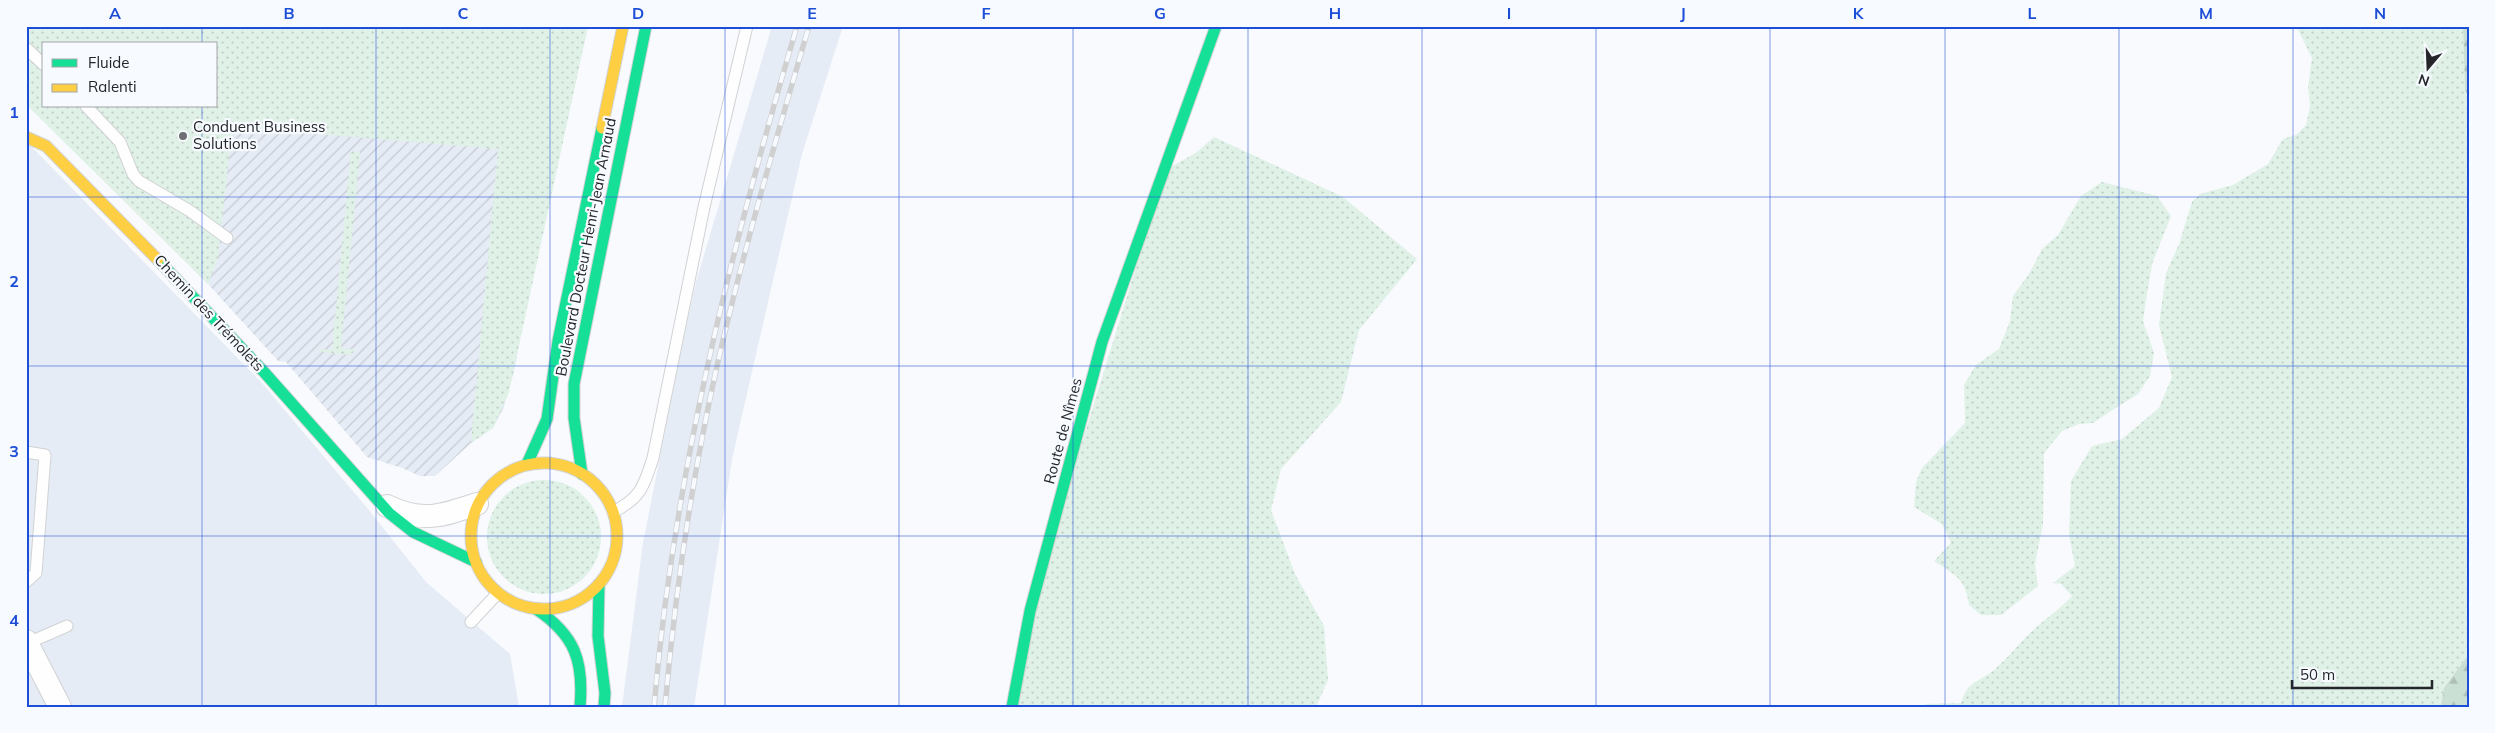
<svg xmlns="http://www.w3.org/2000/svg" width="2495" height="733" font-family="Mulish,sans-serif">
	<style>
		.built { fill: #e6ecf5 }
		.industrial { fill: url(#industrial-furrows); fill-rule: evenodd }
		.grass { fill: url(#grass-dots); fill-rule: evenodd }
		.forest { fill: url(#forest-firs) }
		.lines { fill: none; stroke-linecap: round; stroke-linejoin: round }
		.lane-casing { stroke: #d0d2d4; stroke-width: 13 }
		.street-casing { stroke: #d0d2d4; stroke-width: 24 }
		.fast-casing { stroke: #d0d2d4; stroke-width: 13 }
		.slow-casing { stroke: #d0d2d4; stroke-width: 13 }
		.lane { stroke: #fefeff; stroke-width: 11 }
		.street { stroke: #fefeff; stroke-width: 22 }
		.fast { stroke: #16e098; stroke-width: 11 }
		.slow { stroke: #ffcf43; stroke-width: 11 }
		.rail-casing { stroke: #d0d0d1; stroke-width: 5.5 }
		.rail { stroke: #f7fafe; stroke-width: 4; stroke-dasharray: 11; stroke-linecap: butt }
		.grid { fill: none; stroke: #1d4ed8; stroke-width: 1; stroke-opacity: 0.55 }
		.poi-dot { fill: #6e7073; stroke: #f7fafe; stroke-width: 2 }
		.labels { text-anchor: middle; stroke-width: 4.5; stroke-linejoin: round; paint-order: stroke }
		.poi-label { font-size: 15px; fill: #242629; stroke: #f7fafe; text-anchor: start }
		.street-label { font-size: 15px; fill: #242629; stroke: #f7fafe }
		.neatline { fill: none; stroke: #1d4ed8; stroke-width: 2 }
		.grid-label { font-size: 16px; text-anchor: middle; font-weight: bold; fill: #1d4ed8 }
	</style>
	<defs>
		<pattern id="industrial-furrows" width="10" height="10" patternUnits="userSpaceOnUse" patternTransform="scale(1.25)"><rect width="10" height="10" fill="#e6ecf5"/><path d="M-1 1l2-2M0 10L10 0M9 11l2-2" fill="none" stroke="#c5cad2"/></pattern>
		<pattern id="grass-dots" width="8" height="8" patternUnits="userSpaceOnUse" patternTransform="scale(1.25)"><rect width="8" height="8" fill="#e0f1e7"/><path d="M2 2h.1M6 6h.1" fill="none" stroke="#c0cec6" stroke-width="1.8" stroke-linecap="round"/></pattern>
		<pattern id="forest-firs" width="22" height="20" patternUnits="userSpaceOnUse" patternTransform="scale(1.25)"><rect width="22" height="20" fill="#cbe0d4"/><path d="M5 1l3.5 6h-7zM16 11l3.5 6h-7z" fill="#aec0b6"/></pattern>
	</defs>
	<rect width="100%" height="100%" fill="#f8fafd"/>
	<path class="built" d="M772,26h71l-41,128 -70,305 -38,248h-72l21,-164 39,-198 14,-63z
		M26,141l235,241 107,127 58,73 84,72 9,53h-493z"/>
	<path class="industrial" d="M26,26h562l-64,288 -9,53 -11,40 -11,21 -22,15 -36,33h-15l-18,-8 -35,-11 -81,-95 -8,-1 -70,-77 -182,-180zM44,44h172v62h-172z"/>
	<path class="grass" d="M26,26h562l-79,366 -16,36 -22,15 27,-294 -266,-22 -14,131 -10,26 -182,-180zM44,44h172v62h-172z
		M2296,26h167l2,65 4,5v558l-24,34 -4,19h-517l1,-3 36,-1c7,-24 19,-20 34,-34 12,-10 22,-23 33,-34 14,-14 30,-24 44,-39l-11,-12 -8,-1 22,-17 -6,-31 2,-54 21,-35 30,-7 37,-31 13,-31 -13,-52 7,-52 13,-29 13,-42 8,-8 33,-9 35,-21 15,-25 13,-4 10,-10 4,-19 -2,-19 4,-29z
		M1214,137l129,60 74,62 -58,71 -18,72 -60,67 -10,41 24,64 29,52 4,54 -12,27h-304l18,-96 136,-441 31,-18z
		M351,151l9,1 -19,196 16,2 -8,5 -28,-3 -3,-3 14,1z
		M2102,182l55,14 14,20 -19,48 -6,36 -3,21 11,32 -4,23 -12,18 -24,15 -21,14 -14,1 -17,7 -18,22 -1,71 -8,40 3,22 -37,29h-20l-12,-10c-3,-26 -14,-30 -35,-44l17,-18 -9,-19 -28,-17 2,-25 6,-14 43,-45 -1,-38 12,-20 23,-16 11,-28 3,-25 16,-22 13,-25 16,-14 23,-39z
		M487 537a57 57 0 1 1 114 0a57 57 0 1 1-114 0Z"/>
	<path class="forest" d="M2463,26h6v70l-4,-5z
		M2469,654v53h-28l3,-19z"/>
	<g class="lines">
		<g class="lane-casing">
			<path id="lane" d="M26,48l18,17
				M86,106l34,36 13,32 6,7 51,30 37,27
				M26,452l19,3 -9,118 -10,9
				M613,512c28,-14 31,-26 40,-54l51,-251 43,-181
				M471,622l27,-29
				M28,643l39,-17"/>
		</g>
		<g class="street-casing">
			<path id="street" d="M387,506c35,17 55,10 90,-2
				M26,641l34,66"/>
		</g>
		<g class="fast-casing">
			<path id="fast" d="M158,260l106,112 125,141 24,19 63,30
				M527,464l20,-45 11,-78 44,-213
				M582,474l-8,-56v-34l72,-358
				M599,584l-1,52 7,57 -1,14
				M536,609c39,26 48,52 44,98
				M1012,707l18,-96 72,-269 114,-316"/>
		</g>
		<g class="slow-casing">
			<path id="slow" d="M602,128l21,-102
				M26,137l20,9 112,114
				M471 536a73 73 0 1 1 146 0a73 73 0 1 1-146 0Z"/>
		</g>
		<use href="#lane" class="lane"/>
		<use href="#street" class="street"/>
		<use href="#fast" class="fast"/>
		<use href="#slow" class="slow"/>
		<g class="rail-casing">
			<path id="rail" d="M654,707c20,-234 77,-457 143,-681
				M665,707c10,-114 27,-229 52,-341 26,-114 59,-227 92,-340"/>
		</g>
		<use href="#rail" class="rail"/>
	</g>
	<path class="grid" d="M202,26v18M376,26v681M550,26v681M725,26v681M899,26v681M1073,26v681M1248,26v681M1422,26v681M1596,26v681M1770,26v681M1945,26v681M2119,26v681M2293,26v681M202,106v601M26,197h2443M26,366h2443M26,536h2443"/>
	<circle class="poi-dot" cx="183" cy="136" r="5"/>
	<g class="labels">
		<g class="poi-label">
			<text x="193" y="132">Conduent Business<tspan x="193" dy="17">Solutions</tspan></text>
		</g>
		<g class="street-label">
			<text transform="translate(586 247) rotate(-79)" y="5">Boulevard Docteur Henri-Jean Arnaud</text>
			<text transform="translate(209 313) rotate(47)" y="5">Chemin des Trémolets</text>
			<text transform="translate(1063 431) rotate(-75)" y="5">Route de Nîmes</text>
		</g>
	</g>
	<rect width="2495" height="733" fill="none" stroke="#f7fafe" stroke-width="55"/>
	<rect x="42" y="42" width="175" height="65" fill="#f7fafe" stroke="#a3a5a9"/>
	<rect x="52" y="59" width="25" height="8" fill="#16e098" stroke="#a3a5a9"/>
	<text x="88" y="68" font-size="15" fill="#242629">Fluide</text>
	<rect x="52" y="84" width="25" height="8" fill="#ffcf43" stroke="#a3a5a9"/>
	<text x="88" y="92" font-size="15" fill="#242629">Ralenti</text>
	<g transform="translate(2428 68) rotate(199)" stroke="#f7fafe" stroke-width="4" paint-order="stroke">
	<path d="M0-4L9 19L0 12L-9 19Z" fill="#242629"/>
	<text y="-8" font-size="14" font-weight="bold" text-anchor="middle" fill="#242629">N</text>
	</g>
	<path d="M2292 680v8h140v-8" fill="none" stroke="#242629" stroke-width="2.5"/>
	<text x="2300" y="680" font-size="15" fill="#242629" stroke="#f7fafe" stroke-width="4" paint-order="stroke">50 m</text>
	<rect x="28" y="28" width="2440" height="678" class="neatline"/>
	<g class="grid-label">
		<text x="115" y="19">A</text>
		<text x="289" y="19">B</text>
		<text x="463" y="19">C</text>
		<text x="638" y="19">D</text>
		<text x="812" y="19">E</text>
		<text x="986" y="19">F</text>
		<text x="1160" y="19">G</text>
		<text x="1335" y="19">H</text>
		<text x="1509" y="19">I</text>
		<text x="1683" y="19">J</text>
		<text x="1858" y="19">K</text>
		<text x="2032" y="19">L</text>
		<text x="2206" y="19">M</text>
		<text x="2380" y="19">N</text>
		<text x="14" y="118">1</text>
		<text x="14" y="287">2</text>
		<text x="14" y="457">3</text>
		<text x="14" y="626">4</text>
	</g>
</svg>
